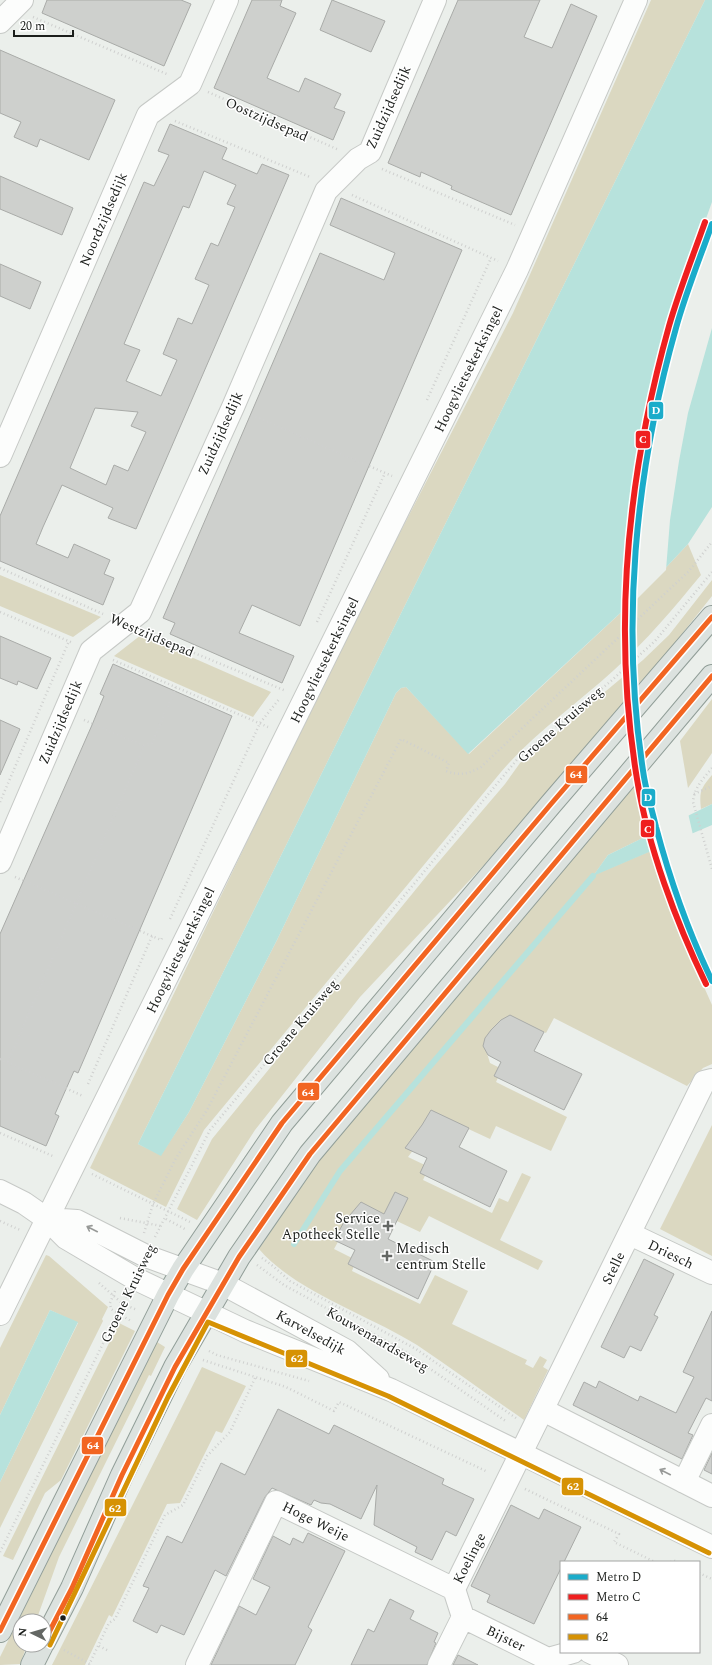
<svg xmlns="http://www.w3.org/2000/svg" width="712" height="1665" font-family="Spectral,serif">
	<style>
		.green { fill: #dbd8c1 }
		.water { fill: #b7e2dc }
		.pier { fill: #ebefeb }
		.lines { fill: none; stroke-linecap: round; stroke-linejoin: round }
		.stream { stroke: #b7e2dc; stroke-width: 6 }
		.building { fill: #ced0cd; stroke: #a9aba8; fill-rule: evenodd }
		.minor-casing { stroke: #c6c9c6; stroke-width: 24 }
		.major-casing { stroke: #919e98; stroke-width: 24 }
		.path { stroke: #cfd0cf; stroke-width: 2.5; stroke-dasharray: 1 3; stroke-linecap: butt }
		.minor { stroke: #fcfdfc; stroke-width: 22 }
		.major { stroke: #dce2df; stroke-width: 22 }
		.bus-1-casing { stroke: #fff; stroke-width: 8 }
		.bus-2-casing { stroke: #fff; stroke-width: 8 }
		.bus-1 { stroke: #f26522; stroke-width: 5 }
		.bus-2 { stroke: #d69204; stroke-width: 5 }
		.metro-1-casing { stroke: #fff; stroke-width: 9 }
		.metro-2-casing { stroke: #fff; stroke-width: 9 }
		.metro-1 { stroke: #1bacca; stroke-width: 6 }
		.metro-2 { stroke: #ef1f1f; stroke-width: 6 }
		.oneway { stroke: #979997 }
		.poi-dot { fill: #646764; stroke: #fff; stroke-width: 1.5 }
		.bus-dot { fill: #1b1e1b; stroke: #fff; stroke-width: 1.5 }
		.labels { text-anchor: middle; stroke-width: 3; stroke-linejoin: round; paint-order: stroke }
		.street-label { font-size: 14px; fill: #1b1e1b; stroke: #fff }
		.poi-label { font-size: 14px; fill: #1b1e1b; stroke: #fff; text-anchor: end }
		.line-badge { stroke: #fff; stroke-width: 1.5 }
		.badge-label { font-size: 11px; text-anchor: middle; font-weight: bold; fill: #fff }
	</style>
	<rect width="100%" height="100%" fill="#ebefeb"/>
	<path class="green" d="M651,0h54l-567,1144 23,11 28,-43 88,-172 119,-247 5,-5 5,-1 63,67 174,-162 45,-48 13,31c-27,33 -55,66 -87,95 -37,34 -80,63 -113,102l-297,358 -38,77 -76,-39 243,-505 180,-350z
		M0,575l101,42 -28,20 -73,-31z
		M712,580v16l-38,48 -190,221 -124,132 -105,133 -58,90 -20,-11 35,-70 218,-267 75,-88 15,-21 123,-103 26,-25z
		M141,635l130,57 -18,25 -139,-61z
		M712,699v54l-24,35 -8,-47z
		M712,775v29l-11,5c-2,-18 0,-21 11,-34z
		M636,782l15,52 -43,21 -14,20 61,-26 22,77 35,79v59l-9,4 -16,18 -133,-68 -8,15 -33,-15 -27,32 4,13 12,6 -6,13 71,35 -16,34 -55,-25 -6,13 -56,-26 -9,21 -17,23 21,10 -6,13 69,33 7,-15 9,4 14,-29 9,4 -31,63 43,21 -5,9 -109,-54 -9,16 -57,-27 -15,19 -14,25 22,11 -4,11 68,33 15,-29 33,16 -16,33 75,36 -2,4 8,4 7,-12 7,4 -4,7 5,3 -24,50c-36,-25 -71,-51 -107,-75 -48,-30 -121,-53 -158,-96l60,-88 55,-70z
		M712,1125v131l-52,-27z
		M46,1255l3,1 59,51 -6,12 1,2 -103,207v-46l78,-159 -28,-13 -50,105v-67z
		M119,1323l16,8 -74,149 -16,13 -32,67 -10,-4z
		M157,1342l8,5 -14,29 -2,-1 -90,182 -23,64h-16v24h7l-7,19 -20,1v-8z
		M202,1367l44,19 -24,47 -6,-2 -36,72 -13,1 -55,113 -3,-2 -24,50h-33z"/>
	<path class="water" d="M705,0h7v507l-24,37 -45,48 -175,162 -62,-67 -5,1 -5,5 -119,247 -88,172 -28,44 -23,-12z
		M712,804v21l-119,51 15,-21z
		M50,1310l28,12 -78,160v-67z"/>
	<path class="pier" d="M712,202v126l-24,85 -9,48 -9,59 -4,50 -43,43v-31l4,-61 7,-46 17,-90 17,-61z
		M688,813l5,22 -37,16 -6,-19z"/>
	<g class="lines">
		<path class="stream" d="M294,1244l46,-73 253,-295"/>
	</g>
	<path class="building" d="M47,0h134l10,4 -27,62 -122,-53z
		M252,0h30l-2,6 16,7 -29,65 32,14 6,-14 36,16 -7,14 11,4 -12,28 -119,-52z
		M332,0l53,21 -14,31 -51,-22z
		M458,0h82l-16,37 28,11 19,-44 26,12 -86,199 -60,-26 1,-3 -31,-14 -1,5 -32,-14z
		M0,50l115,50 -26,60 -49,-21 -3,8 -23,-10 7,-15 -21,-9z
		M170,124l57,24 -5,11 35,15 5,-10 27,11 -153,354 -28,-11 5,-10 -51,-23 -19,42 -7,17 32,14 6,-14 36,16 -6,14 10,4 -11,27 -103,-44v-45l144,-334 10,4 15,-31 -11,-4zM204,171l32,14 -9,19 8,3 -17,39 -7,-3 -16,36 14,6 -17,39 -14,-6 -15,36 14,6 -16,36 -35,-15 14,-31 -16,-6 59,-138 6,2zM95,408l43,4 -7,14 15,6 -18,39 -14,-6 -8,20 -36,-17z
		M0,176l73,32 -11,27 -62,-26z
		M341,198l121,52 -162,376 -48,-21 -13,28 55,23 -12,27 -112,-49 5,-11 -12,-5 157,-365 64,27 11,-27 -65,-28z
		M0,264l41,18 -11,27 -30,-13z
		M0,636l51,22 -14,31 -19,-8 -1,4 -17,-7z
		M113,664l119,52 -154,357 -4,-2 -19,43 4,2 -13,30 -46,-20v-192l92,-209 12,-29 -4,-2z
		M0,720l20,9 -20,46z
		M510,1015l34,17 -10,19 48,23 -18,36 -70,-34 7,-14 -13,-7 -5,-9 2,-8 6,-8 10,-10z
		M431,1110l38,18 -10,19 48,24 -17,36 -70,-34 7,-15 -22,-10 17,-23z
		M395,1192l13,6 -20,41 47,23 -17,37 -70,-35 7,-14 -21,-10 10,-18 17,-20 23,12z
		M644,1259l30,15 -20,41 4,2 -17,34 -11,-5 -6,12 -23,-11z
		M712,1311v90l-6,-3 -18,35 5,2 -11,24 -109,-54 11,-23 12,6 3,-7 39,20 2,-5 36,17 18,-36 -11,-5z
		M278,1409l51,25 5,-9 110,54 -2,5 32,15 -18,37 -10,-5 -14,29 -17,-8 2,-5 -43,-22 3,-40 -16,34 -31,-15 -9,-1 -7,-3 -3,5 -39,-17 -7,9 -39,79 -11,-6 -31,65 -23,-10 -4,8 -24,-12 16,-33 -6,-2 24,-50 15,7 39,-80 24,12z
		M712,1453v21l-8,-4z
		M511,1505l28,14 5,-10 37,18 -17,35h-3v6l-27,56 -47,-22 3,-7 -19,-9z
		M308,1533l37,18 -37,76 4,3 -17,35h-84l28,-59 17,9 14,-28 -17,-8 20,-43 17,9 3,-7 10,5z
		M390,1599l24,12 -4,8 28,14 -4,9 2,1 -9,22h-76l17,-36 6,3z
		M458,1655l20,10h-25z"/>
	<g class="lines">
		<g class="minor-casing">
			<path id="minor" d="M0,22l22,-22
				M0,456l148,-341 42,-31 37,-84
				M0,862l91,-211 49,-39 93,-205 93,-216 32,-32 12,-7 65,-152
				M0,1191l24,12 23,16 19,19 68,40 111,53 146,59 321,157
				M47,1219l30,2 69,35 77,28 124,67 31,28
				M630,1234l82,39
				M0,1314l517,-1044 119,-270
				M543,1410l169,86
				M684,1482l28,-57
				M463,1617l85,42 25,-7
				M590,1652l27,13
				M197,1665l79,-163 178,87
				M439,1665l24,-48 -9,-28 250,-507 8,-2"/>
		</g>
		<g class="major-casing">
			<path id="major" d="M0,1631l168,-336 15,-26 99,-146 269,-319 161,-187
				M44,1642l28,-54 50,-113 53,-108 64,-110 71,-103 402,-478
				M32,1665l10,-20"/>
		</g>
		<path class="path" d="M33,17l136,58
			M208,92l131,58
			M175,121l135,56
			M382,169l133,56
			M352,195l146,66
			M427,400l64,-142
			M252,415l140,61
			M0,568l103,46
			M0,612l73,31
			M317,622l68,-149
			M146,633l140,58
			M113,660l155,67
			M84,720l60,26
			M712,768c-9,11 -18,20 -19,34l19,67
			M694,794l18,-8
			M0,802l69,-161
			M15,877l146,63 1,-2
			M170,919l90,-196 20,-25
			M0,1059l83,37
			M8,1062l136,-316 8,-3 24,-56
			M88,1084l64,-148
			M0,1133l55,24
			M92,1174l98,48
			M120,1218l41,8
			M166,1219l19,10
			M0,1221l20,9
			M144,1233l9,-29 23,-46 31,-48 194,-371 48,24 -3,8c14,5 22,3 35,-4l208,-196 23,-29
			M155,1237l55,-107 310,-374 91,-75 44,-40 57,-69
			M262,1258l11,8 17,15 126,68 100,69
			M257,1265l27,20 119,65 104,72
			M99,1283l24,21 14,6
			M115,1291l-5,12 1,6 20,12
			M209,1351l8,4 92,26
			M203,1360l83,27 48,24 5,-9 149,70
			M525,1489l94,45 -5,8 41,20
			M0,1552l126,-255
			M671,1562l2,-2 4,2
			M699,1573l13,6
			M99,1646l10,5
			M64,1650l26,14
			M89,1665l20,-42 6,-4 50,-104 18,-10 24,-49 23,-24 25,-54"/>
		<use href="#minor" class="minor"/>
		<use href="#major" class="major"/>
		<g class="bus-1-casing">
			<path id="bus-1" d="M0,1631l168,-336 15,-26 99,-146 269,-319 161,-187
				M44,1642l28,-54 50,-113 53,-108 64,-110 71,-103 402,-478"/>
		</g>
		<g class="bus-2-casing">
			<path id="bus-2" d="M50,1645l118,-248 40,-75 180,74 321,157"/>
		</g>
		<use href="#bus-1" class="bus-1"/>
		<use href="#bus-2" class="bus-2"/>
		<g class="metro-1-casing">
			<path id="metro-1" d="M712,224c-12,34 -26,68 -36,104 -41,145 -56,299 -32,449 3,17 8,33 12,50 14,53 32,104 56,154"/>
		</g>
		<g class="metro-2-casing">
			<path id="metro-2" d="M705,222c-12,34 -26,69 -36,104 -41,147 -57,302 -32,453 11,68 39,143 69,205"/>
		</g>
		<use href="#metro-1" class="metro-1"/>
		<use href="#metro-2" class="metro-2"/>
	</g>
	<defs><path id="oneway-shaft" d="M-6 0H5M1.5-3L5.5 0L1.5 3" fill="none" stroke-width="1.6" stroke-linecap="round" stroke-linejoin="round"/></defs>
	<g class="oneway">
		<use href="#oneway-shaft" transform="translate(92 1229) rotate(-153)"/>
		<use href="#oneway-shaft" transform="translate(665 1472) rotate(-153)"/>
	</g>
	<g class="poi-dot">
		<path d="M386 1220h4v4h4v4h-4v4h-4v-4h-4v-4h4z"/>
		<path d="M385 1250h4v4h4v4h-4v4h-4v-4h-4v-4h4z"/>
	</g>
	<circle class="bus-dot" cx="63" cy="1618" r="3.5"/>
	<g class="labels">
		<g class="street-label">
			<text transform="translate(388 107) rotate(-66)" y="5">Zuidzijdsedijk</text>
			<text transform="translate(267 119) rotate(24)" y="5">Oostzijdsepad</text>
			<text transform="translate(103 219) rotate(-67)" y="5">Noordzijdsedijk</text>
			<text transform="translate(468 369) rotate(-64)" y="5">Hoogvlietsekerksingel</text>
			<text transform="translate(220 433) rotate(-66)" y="5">Zuidzijdsedijk</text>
			<text transform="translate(152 635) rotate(23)" y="5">Westzijdsepad</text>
			<text transform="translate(324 660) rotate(-64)" y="5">Hoogvlietsekerksingel</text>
			<text transform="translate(60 722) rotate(-67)" y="5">Zuidzijdsedijk</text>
			<text transform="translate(560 724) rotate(-41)" y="5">Groene Kruisweg</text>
			<text transform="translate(180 950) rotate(-64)" y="5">Hoogvlietsekerksingel</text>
			<text transform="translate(300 1022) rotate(-50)" y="5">Groene Kruisweg</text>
			<text transform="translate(671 1254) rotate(26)" y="5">Driesch</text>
			<text transform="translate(613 1268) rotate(-64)" y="5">Stelle</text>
			<text transform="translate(128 1293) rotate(-64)" y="5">Groene Kruisweg</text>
			<text transform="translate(311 1332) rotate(29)" y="5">Karvelsedijk</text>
			<text transform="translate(378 1339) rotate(30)" y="5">Kouwenaardseweg</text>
			<text transform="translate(316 1521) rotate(26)" y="5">Hoge Weije</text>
			<text transform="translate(469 1558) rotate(-63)" y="5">Koelinge</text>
			<text transform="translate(506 1638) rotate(26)" y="5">Bijster</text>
		</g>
		<g class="poi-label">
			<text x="380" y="1223">Service<tspan x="380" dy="16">Apotheek Stelle</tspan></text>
			<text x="396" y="1253" text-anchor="start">Medisch<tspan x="396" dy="16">centrum Stelle</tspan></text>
		</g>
	</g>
	<g class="line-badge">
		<rect x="648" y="401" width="16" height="19" rx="4" fill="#1bacca"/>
		<rect x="635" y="430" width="16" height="19" rx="4" fill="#ef1f1f"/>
		<rect x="565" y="765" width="23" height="19" rx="4" fill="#f26522"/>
		<rect x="641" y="788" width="15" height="19" rx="4" fill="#1bacca"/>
		<rect x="640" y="819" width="15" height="19" rx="4" fill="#ef1f1f"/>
		<rect x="297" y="1082" width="23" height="19" rx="4" fill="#f26522"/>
		<rect x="285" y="1349" width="23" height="19" rx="4" fill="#d69204"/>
		<rect x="81" y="1436" width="23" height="19" rx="4" fill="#f26522"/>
		<rect x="561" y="1477" width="23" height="19" rx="4" fill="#d69204"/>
		<rect x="104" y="1498" width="23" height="19" rx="4" fill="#d69204"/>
	</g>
	<g class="badge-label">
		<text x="656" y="414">D</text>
		<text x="643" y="443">C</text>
		<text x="576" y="778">64</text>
		<text x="648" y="801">D</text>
		<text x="648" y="833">C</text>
		<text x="308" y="1096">64</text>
		<text x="297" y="1362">62</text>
		<text x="93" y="1449">64</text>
		<text x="573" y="1490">62</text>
		<text x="115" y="1512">62</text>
	</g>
	<rect x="560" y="1561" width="140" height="92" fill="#ffffff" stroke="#a4a5a4"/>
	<rect x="568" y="1574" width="20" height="6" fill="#1bacca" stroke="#a4a5a4"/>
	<text x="596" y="1581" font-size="12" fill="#1b1e1b">Metro D</text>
	<rect x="568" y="1594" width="20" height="6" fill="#ef1f1f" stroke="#a4a5a4"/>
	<text x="596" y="1601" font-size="12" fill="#1b1e1b">Metro C</text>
	<rect x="568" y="1614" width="20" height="6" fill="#f26522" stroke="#a4a5a4"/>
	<text x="596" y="1621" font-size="12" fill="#1b1e1b">64</text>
	<rect x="568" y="1634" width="20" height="6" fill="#d69204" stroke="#a4a5a4"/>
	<text x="596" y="1641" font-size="12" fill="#1b1e1b">62</text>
	<g transform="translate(32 1633) rotate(275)"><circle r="19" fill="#ffffff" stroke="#a4a5a4"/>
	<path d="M0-3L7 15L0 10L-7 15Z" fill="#646764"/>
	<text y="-6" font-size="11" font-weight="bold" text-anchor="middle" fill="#1b1e1b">N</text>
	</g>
	<path d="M14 30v6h59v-6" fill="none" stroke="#1b1e1b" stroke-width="2"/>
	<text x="20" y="30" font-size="12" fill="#1b1e1b" stroke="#ffffff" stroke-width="3" paint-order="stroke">20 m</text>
</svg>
